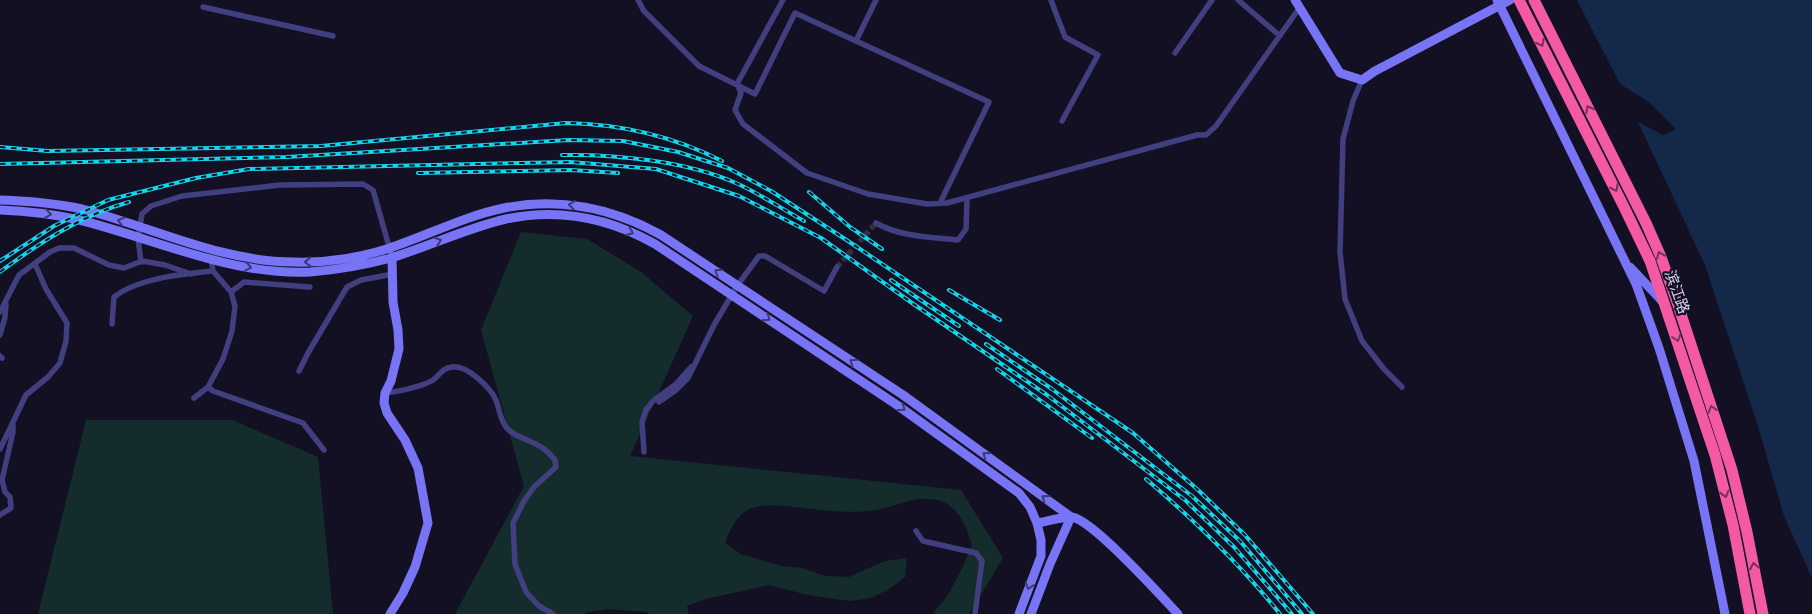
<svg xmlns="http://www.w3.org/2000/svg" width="1812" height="614" font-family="'Varela Round','Noto Sans SC',sans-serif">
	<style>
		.green { fill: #142d2c }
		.water { fill: #14294a }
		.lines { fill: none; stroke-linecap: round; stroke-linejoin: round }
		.street-tunnel { stroke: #322e44; stroke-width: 5.5; stroke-dasharray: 5.5 3; stroke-linecap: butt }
		.street { stroke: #413f7f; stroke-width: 5.5 }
		.secondary { stroke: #7774f5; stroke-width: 9 }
		.highway { stroke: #f35aa3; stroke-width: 11 }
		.rail-casing { stroke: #11d7ed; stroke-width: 4 }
		.rail { stroke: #141024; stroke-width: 2; stroke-dasharray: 5.5; stroke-linecap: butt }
		.oneway { stroke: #78315d }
		.oneway2 { stroke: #3c3878 }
		.labels { text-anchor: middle; stroke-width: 4.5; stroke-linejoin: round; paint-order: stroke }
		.street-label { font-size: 15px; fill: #dad6fc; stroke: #141024 }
	</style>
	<rect width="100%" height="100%" fill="#141024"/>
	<path class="green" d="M521,232l66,7 54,33 52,44 -63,140 331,34 42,68 -34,56h-37c20,-20 29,-43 40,-69 -6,-19 -13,-40 -35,-45 -21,-5 -41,6 -60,10 -20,3 -44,2 -65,-1 -20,-2 -40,-7 -60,-1 -15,5 -22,22 -27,35l15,11 42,12 20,2 23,8 24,1 36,-16 22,-3 -2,19 -16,12 -18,9 -21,3 -42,-6 -39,-10 -63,14 -19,7 2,8h-40l-2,-2 -39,-3 -21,3 -2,2h-130l69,-128 -43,-156z
		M86,420h146l86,37 15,157h-295z"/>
	<path class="water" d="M1577,0h235v578l-28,-62 -27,-93 -52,-158 -67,-143 25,13 13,-6 -27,-27 -29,-18z"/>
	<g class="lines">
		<path class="street-tunnel" d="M837,267l39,-44"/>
		<path class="street" d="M638,0l6,11 55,55 56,28 40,-81 194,89 -49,101
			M1051,0l14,37 33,18 -36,66
			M1238,0l42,36
			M203,7l130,29
			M856,41l20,-41
			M1175,53l37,-53
			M1362,80l-9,21 -10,38 -3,113 5,47 17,42 22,28 18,18
			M737,84l4,9 -6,17 8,14 64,49 61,21 59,10 20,-1 250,-68h9l10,-9 84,-119
			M737,84l46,-84
			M876,223c24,14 55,14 82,17l8,-11 1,-30
			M141,262l-3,-24 4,-24 9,-8 31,-10 98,-11 83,-1 10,6 19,67
			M231,292l13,-10 66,5
			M0,312l19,-37 31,-23 9,-4h15l35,17 15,3 18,-7 23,4 26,9
			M112,324l2,-27c24,-19 69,-23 99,-26
			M0,335l5,-18 1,-13
			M0,356l2,2
			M299,371l9,-18 39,-66 14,-7 32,-6
			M208,387l5,4 90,32 21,27
			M385,393c12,-1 39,-7 48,-13 7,-5 9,-12 19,-13 15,-2 38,20 44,33 4,11 5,24 14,31 10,8 24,10 34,18 4,3 8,7 11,11l1,7 -22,20 -10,14 -11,22 2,41 11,28 13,14 14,8
			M194,398l14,-11 15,-28 9,-28 3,-25 -4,-14 -18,-21 -2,-13
			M659,402l17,-12 12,-12 26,-53 23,-39 22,-30h6l59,35 13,-24
			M0,449l26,-54 22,-18 12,-14 6,-22 1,-18 -21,-34 -11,-25
			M644,452l-2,-30 4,-12 7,-9 23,-17 15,-17
			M0,515l11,-7 -1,-11 -5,-5 -3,-12 11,-48v-8
			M916,531l7,10 53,12 6,8 -7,53"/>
		<path class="secondary" d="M1295,0l45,73 22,7 13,-9 135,-71
			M1497,0l139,284 23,64 35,113 31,153
			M0,200c28,1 55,3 82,9 70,18 139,53 212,53 33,1 65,-4 96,-14 38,-13 75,-32 114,-40 55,-11 109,0 157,27l242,160 168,122 -21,47 -19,50
			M0,210c26,1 53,4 79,10 74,18 152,56 231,52 27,-2 55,-7 81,-14 39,-12 76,-30 115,-39 52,-11 103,-1 149,25l242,161 122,88 11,14 7,16 4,17v16l-22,58
			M1630,267l32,34
			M1037,523c8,-1 27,-7 35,-6 22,4 88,78 106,97
			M390,614l13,-21 12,-26 13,-44 -10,-55 -13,-28 -18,-27 -3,-10 1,-10 6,-12 8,-32 -1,-19 -5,-28 -1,-45"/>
		<path class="highway" d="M1519,0l105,207 26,54 65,194 18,70 17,89
			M1534,0l112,223 15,34 18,51 53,162 15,62 16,82"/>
		<g class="rail-casing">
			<path id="rail" d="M0,147l48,4 273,-5 245,-23c55,1 107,13 156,38
				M562,155c54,-1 126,6 176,29 22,10 44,25 66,37
				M0,164l287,-7 281,-17 55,1 55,11 50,16 43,23 74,48 288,194 64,56 48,46 68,79
				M418,173l153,-3 47,3
				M809,192l41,35 32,22
				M0,261l54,-35 54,-26 88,-22 53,-9 321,-7 86,7 83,27 82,42 91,65 135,92 138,105 49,47 58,67
				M0,272c39,-29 82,-57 129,-70
				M891,280l68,46
				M949,290l51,30
				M986,344l66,45 140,107 48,45 62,73
				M997,369l95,69
				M1146,479c48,41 94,85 134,135"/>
		</g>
		<use href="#rail" class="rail"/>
	</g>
	<defs><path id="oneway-chevron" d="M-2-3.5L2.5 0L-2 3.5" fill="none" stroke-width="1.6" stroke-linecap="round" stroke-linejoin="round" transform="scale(1.25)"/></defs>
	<g class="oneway">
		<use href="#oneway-chevron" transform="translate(1541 43) rotate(63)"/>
		<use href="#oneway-chevron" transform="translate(1589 109) rotate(-117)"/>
		<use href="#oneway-chevron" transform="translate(1615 188) rotate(63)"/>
		<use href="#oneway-chevron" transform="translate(1660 255) rotate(-112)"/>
		<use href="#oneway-chevron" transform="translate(1677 338) rotate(72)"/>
		<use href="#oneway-chevron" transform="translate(1712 409) rotate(-108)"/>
		<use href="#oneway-chevron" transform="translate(1725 494) rotate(76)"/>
		<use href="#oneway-chevron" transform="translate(1754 566) rotate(-101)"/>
	</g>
	<g class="oneway2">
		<use href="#oneway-chevron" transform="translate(572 205) rotate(-174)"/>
		<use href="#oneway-chevron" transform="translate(48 214) rotate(8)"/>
		<use href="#oneway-chevron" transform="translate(121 221) rotate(-163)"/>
		<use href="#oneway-chevron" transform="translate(630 232) rotate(23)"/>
		<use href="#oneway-chevron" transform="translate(438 241) rotate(-19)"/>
		<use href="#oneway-chevron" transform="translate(308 262) rotate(178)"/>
		<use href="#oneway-chevron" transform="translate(248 267) rotate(11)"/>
		<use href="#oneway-chevron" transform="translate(718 272) rotate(-147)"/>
		<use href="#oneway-chevron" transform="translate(767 318) rotate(34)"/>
		<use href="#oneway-chevron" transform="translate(853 362) rotate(-146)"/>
		<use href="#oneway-chevron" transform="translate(902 408) rotate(36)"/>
		<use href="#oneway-chevron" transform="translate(986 455) rotate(-144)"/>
		<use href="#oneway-chevron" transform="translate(1045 498) rotate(-144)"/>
		<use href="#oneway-chevron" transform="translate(1029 586) rotate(110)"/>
	</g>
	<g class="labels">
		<g class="street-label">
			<text transform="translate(1677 292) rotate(70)" y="5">滨江路</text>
		</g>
	</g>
</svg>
